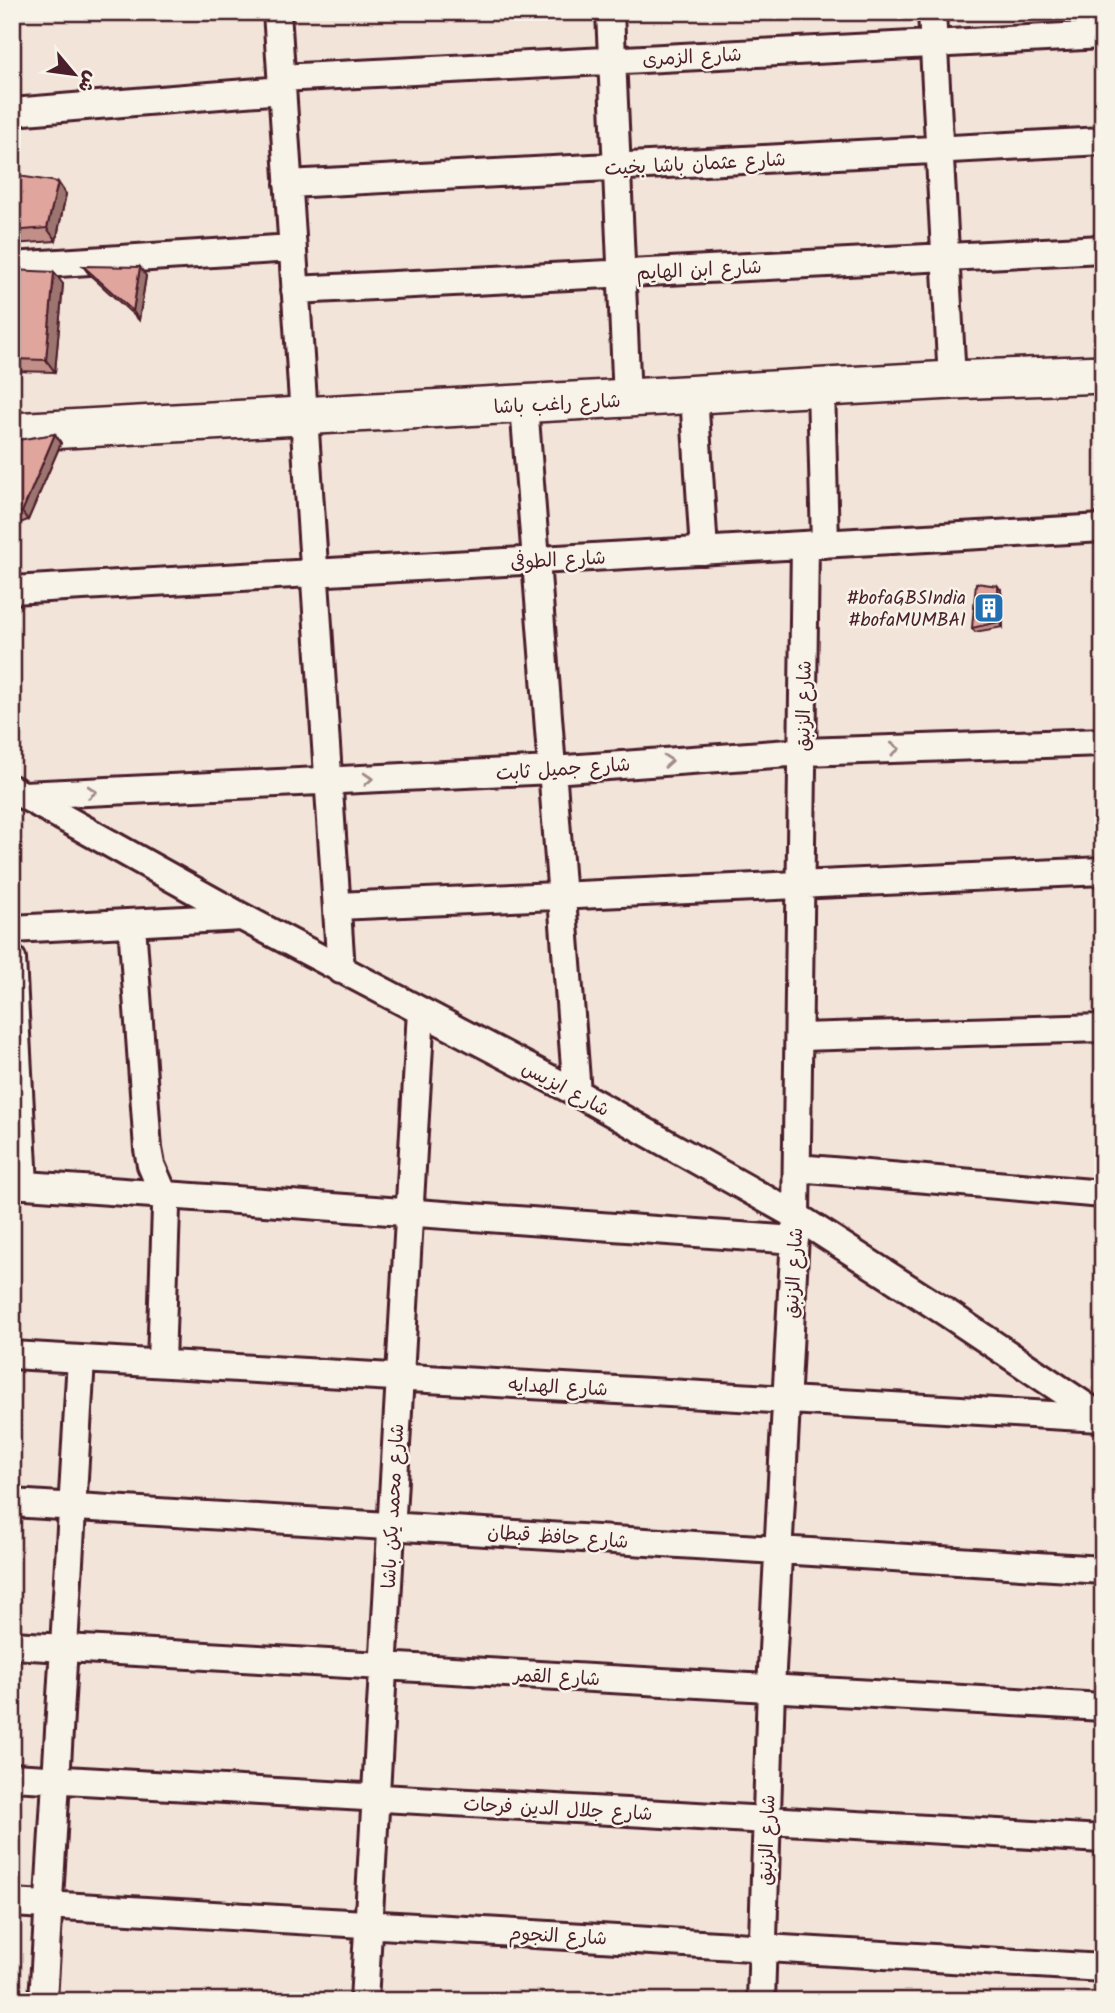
<svg xmlns="http://www.w3.org/2000/svg" width="1115" height="2013" font-family="Kalam,'Playpen Sans Arabic',sans-serif">
	<style>
		.lines { fill: none; stroke-linecap: round; stroke-linejoin: round }
		.street-casing { stroke: #4a1f2b; stroke-width: 32 }
		.secondary-casing { stroke: #4a1f2b; stroke-width: 42 }
		.street { stroke: #f7f3e8; stroke-width: 26 }
		.secondary { stroke: #f7f3e8; stroke-width: 37 }
		.wall { fill: #c18f88; stroke: #4a1f2b; stroke-width: 2 }
		.shaded-wall { fill: #9d746f; stroke: #4a1f2b; stroke-width: 2 }
		.building { fill: #e0a69e; stroke: #4a1f2b; stroke-width: 2 }
		.oneway { stroke: #a0898a }
		.labels { text-anchor: middle; stroke-width: 5; stroke-linejoin: round; paint-order: stroke }
		.street-label { font-size: 19px; fill: #4a1f2b; stroke: #f7f3e8 }
		.poi-label { font-size: 19px; fill: #4a1f2b; stroke: #f7f3e8; text-anchor: end }
	</style>
	<rect width="100%" height="100%" fill="#f2e4d9"/>
	<filter id="ink" filterUnits="userSpaceOnUse"><feTurbulence type="fractalNoise" baseFrequency=".0143" numOctaves="2"/><feDisplacementMap in="SourceGraphic" scale="14" xChannelSelector="R" yChannelSelector="G"/><feConvolveMatrix kernelMatrix="1 2 1 2 8 2 1 2 1" color-interpolation-filters="sRGB"/></filter>
	<g filter="url(#ink)">
		<g class="lines">
			<g class="street-casing">
				<path id="street" d="M277,12l64,958
					M610,12l17,387
					M932,12l20,368
					M281,78l822,-43
					M12,112l270,-22
					M288,184l815,-43
					M12,266l280,-18
					M295,290l808,-41
					M821,387l4,157
					M694,395l10,156
					M524,405l53,688
					M12,590l1091,-62
					M12,789l230,128 335,176 219,123 151,97 156,105
					M23,795l529,-25 251,-18 300,-10
					M338,906l765,-35
					M132,924l16,225 3,16 13,30 2,13 -5,155
					M12,929l230,-12
					M12,959l12,226
					M800,1037l303,-9
					M797,1168l306,26
					M12,1184l783,56
					M12,1355l1089,63
					M12,1503l1091,67
					M12,1645l1091,62
					M12,1777l1091,62
					M12,1903l1091,65
					M43,2001l38,-642
					M364,2001l57,-990
					M761,2001l10,-313 25,-472 9,-671"/>
			</g>
			<g class="secondary-casing">
				<path id="secondary" d="M12,432l940,-52 151,-6"/>
			</g>
			<use href="#street" class="street"/>
			<use href="#secondary" class="secondary"/>
		</g>
		<path class="wall" d="M12,175l54,19 -10,47 -44,3z
			M83,266l63,10 -7,44 -50,-46z
			M12,270l51,14 -8,88 -43,-1z
			M55,434l6,9 -33,77 -16,6v-85z
			M1001,590l2,37 -28,5 -3,-4z"/>
		<path class="shaded-wall" d="M58,182l8,12 -10,47 -9,-13z
			M140,267l6,9 -7,44 -6,-9z
			M54,272l9,12 -8,88 -9,-12z
			M55,434l6,9 -33,77 -6,-8z
			M998,586l3,4 2,37 -4,-5z"/>
		<path class="building" d="M12,175l46,7 -11,46 -35,3z
			M83,266l57,1 -7,44z
			M12,270l42,2 -8,88 -34,-1z
			M55,434l-33,78 -10,3v-74z
			M976,583l22,3 1,36 -27,6z"/>
		<defs><path id="oneway-chevron" d="M-2-3.5L2.5 0L-2 3.5" fill="none" stroke-width="1.6" stroke-linecap="round" stroke-linejoin="round" transform="scale(1.75)"/></defs>
		<g class="oneway">
			<use href="#oneway-chevron" transform="translate(895 749) rotate(-2)"/>
			<use href="#oneway-chevron" transform="translate(668 761) rotate(-4)"/>
			<use href="#oneway-chevron" transform="translate(368 779) rotate(-3)"/>
			<use href="#oneway-chevron" transform="translate(92 792) rotate(-3)"/>
		</g>
	</g>
	<defs>
		<g id="building-square" transform="scale(1.575)"><rect x="-9" y="-9" width="18" height="18" rx="4" fill="#1f6fb2" stroke="#f7f3e8"/><path d="M-4-6H4V6H1V3H-1V6H-4ZM-2.5-4.3h1.7v1.8h-1.7ZM.8-4.3h1.7v1.8H.8ZM-2.5-1h1.7V.8h-1.7ZM.8-1h1.7V.8H.8Z" fill="#fff"/></g>
	</defs>
	<g fill-rule="evenodd">
		<use href="#building-square" x="989" y="608"/>
	</g>
	<g class="labels">
		<g class="street-label">
			<text transform="translate(692 56) rotate(-3)" y="7">شارع الزمرى</text>
			<text transform="translate(695 163) rotate(-3)" y="7">شارع عثمان باشا بخيت</text>
			<text transform="translate(699 269) rotate(-3)" y="7">شارع ابن الهايم</text>
			<text transform="translate(557 403) rotate(-3)" y="7">شارع راغب باشا</text>
			<text transform="translate(558 559) rotate(-3)" y="7">شارع الطوفى</text>
			<text transform="translate(803 706) rotate(-89)" y="7">شارع الزنبق</text>
			<text transform="translate(563 768) rotate(-4)" y="7">شارع جميل ثابت</text>
			<text transform="translate(566 1088) rotate(28)" y="7">شارع ايزيس</text>
			<text transform="translate(793 1273) rotate(-87)" y="7">شارع الزنبق</text>
			<text transform="translate(558 1386) rotate(3)" y="7">شارع الهدايه</text>
			<text transform="translate(392 1506) rotate(-87)" y="7">شارع محمد يكن باشا</text>
			<text transform="translate(558 1536) rotate(4)" y="7">شارع حافظ قبطان</text>
			<text transform="translate(557 1676) rotate(3)" y="7">شارع القمر</text>
			<text transform="translate(558 1808) rotate(3)" y="7">شارع جلال الدين فرحات</text>
			<text transform="translate(766 1840) rotate(-88)" y="7">شارع الزنبق</text>
			<text transform="translate(558 1935) rotate(3)" y="7">شارع النجوم</text>
		</g>
		<g class="poi-label">
			<text x="966" y="604">#bofaGBSIndia<tspan x="966" dy="22">#bofaMUMBAI</tspan></text>
		</g>
	</g>
	<rect width="1115" height="2013" fill="none" stroke="#f7f3e8" stroke-width="42"/>
	<rect x="21" y="21" width="1073" height="1971" fill="none" stroke="#4a1f2b" stroke-width="2.5" filter="url(#ink)"/>
	<g transform="translate(74 74) rotate(119)" stroke="#f7f3e8" stroke-width="5" paint-order="stroke">
	<path d="M0-5L12 26L0 18L-12 26Z" fill="#4a1f2b"/>
	<text y="-10" font-size="19" font-weight="bold" text-anchor="middle" fill="#4a1f2b">ش</text>
	</g>
</svg>
